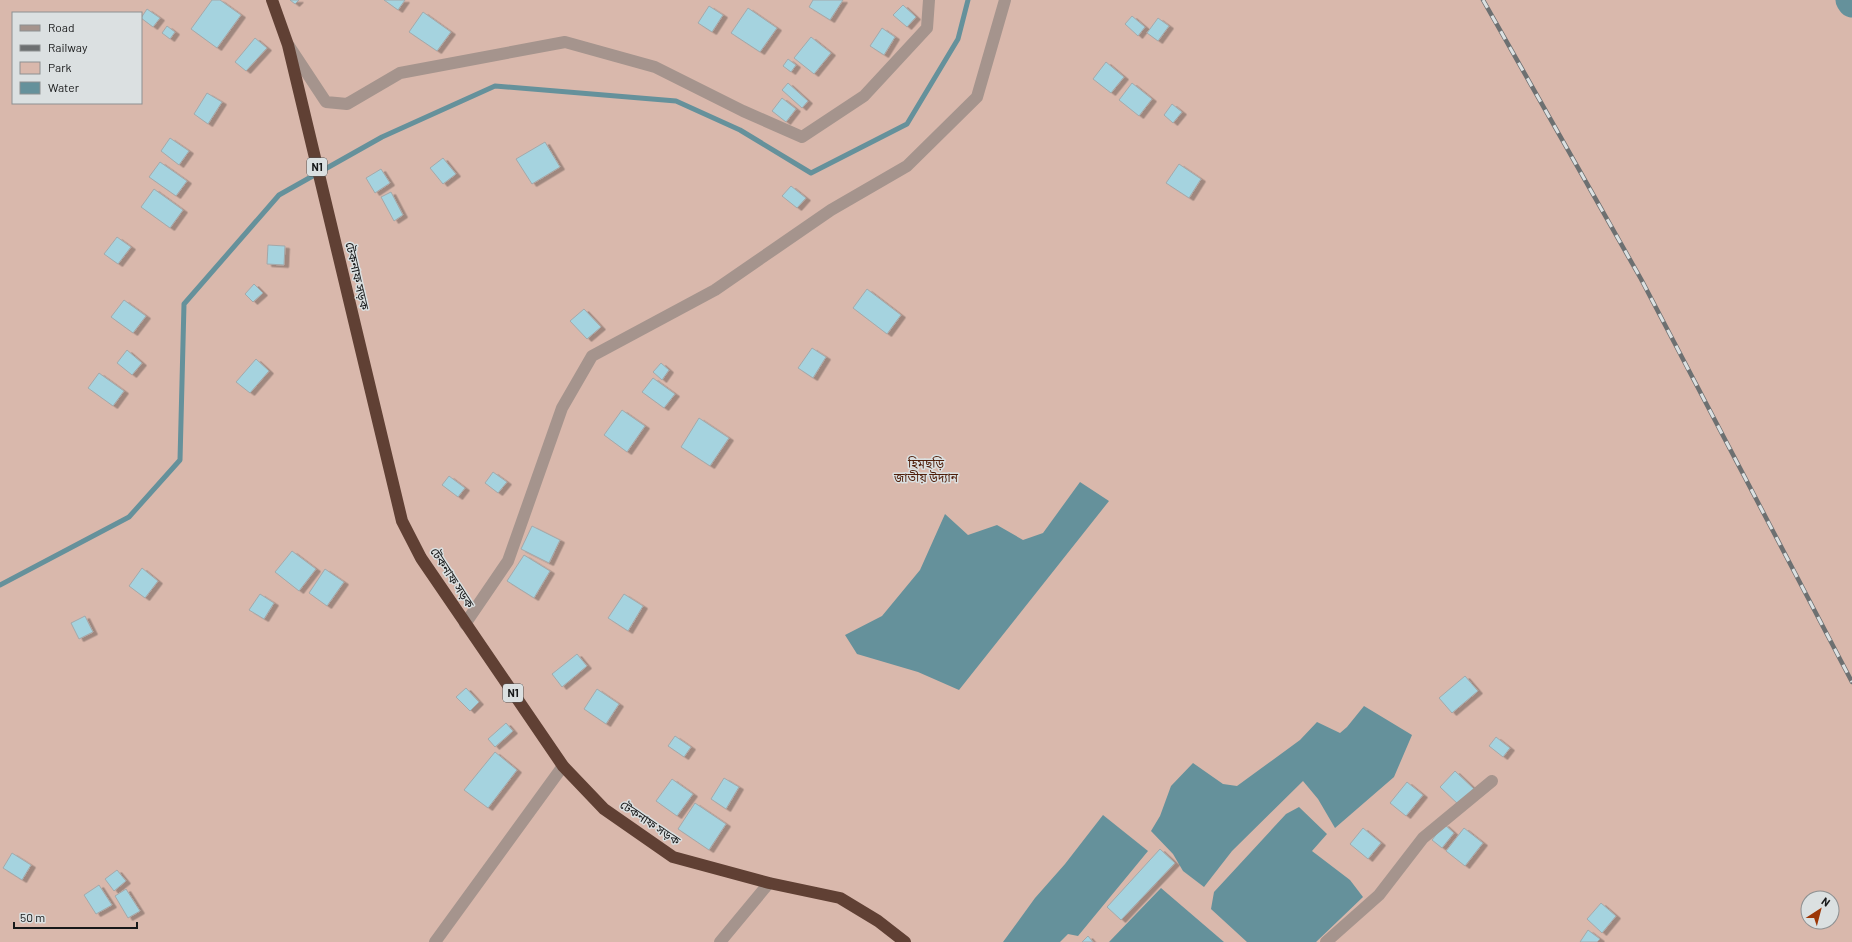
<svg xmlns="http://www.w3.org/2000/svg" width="1852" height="942" font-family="Barlow,'Noto Sans Bengali',sans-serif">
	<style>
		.green { fill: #d9b8ac; fill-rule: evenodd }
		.water { fill: #65919b }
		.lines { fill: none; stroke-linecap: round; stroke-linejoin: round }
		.stream { stroke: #65919b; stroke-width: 5 }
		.river { stroke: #65919b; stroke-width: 29 }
		.building { fill: #a5d3df; stroke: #a4a8a9; filter: url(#shadow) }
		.minor { stroke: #a5948d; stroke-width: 12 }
		.highway { stroke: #604034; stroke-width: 12 }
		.rail-casing { stroke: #6d7071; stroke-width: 4.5 }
		.rail { stroke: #dbe0e1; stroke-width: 3; stroke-dasharray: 9; stroke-linecap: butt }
		.labels { text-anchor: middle; stroke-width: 3; stroke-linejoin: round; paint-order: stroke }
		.shield { fill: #dbe0e1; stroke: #525455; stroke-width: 1 }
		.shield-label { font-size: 11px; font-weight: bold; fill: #171819 }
		.street-label { font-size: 12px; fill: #171819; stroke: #dbe0e1 }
		.park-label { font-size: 12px; fill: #4f1e0a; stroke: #dbe0e1 }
	</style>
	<defs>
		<filter id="shadow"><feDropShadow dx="4.5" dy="2.5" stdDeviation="0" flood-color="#0004"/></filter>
	</defs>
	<rect width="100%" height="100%" fill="#dbe0e1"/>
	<path class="green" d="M0,0h1852v942h-1852zM13,13h128v90h-128zM1808,898h24v24h-24z"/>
	<path class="water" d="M1080,482l29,19 -150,189 -41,-18 -61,-18 -12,-19 37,-19 38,-46 25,-56 23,21 29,-10 26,15 20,-7z
		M1364,706l48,29 -18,42 -59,51 -17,-29 -15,-18 -71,70 -28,36 -21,-16 -10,-17 -22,-23 9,-15 11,-30 22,-23 30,21 14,2 63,-46 17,-18 23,11 7,-6z
		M1299,807l28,27 -15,17 38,29 13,17 -47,45h-69l-36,-33 3,-17 72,-78z
		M1103,815l45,36 -70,85 -10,-2 -8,8h-57l32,-44 30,-34z
		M1161,888l63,54h-115z"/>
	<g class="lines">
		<path class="stream" d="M0,585l129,-68 51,-57 4,-156 95,-109 103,-58 113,-51 181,15 64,29 71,43 96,-49 51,-85 10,-39"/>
		<path class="river" d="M1850,0l2,3"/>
	</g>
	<path class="building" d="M212,0h8l21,15 -24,33 -26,-19z
		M290,0h9l-4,4z
		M384,0h21l-7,10z
		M813,0h30l-13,20 -21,-13z
		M903,5l13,12 -9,10 -14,-12z
		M709,6l14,9 -11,17 -14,-9z
		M748,8l29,20 -17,24 -29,-19z
		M147,9l13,9 -7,9 -12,-9z
		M423,12l28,20 -14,19 -28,-19z
		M1132,16l13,11 -7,9 -13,-12z
		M1158,18l11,8 -11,15 -11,-8z
		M167,26l8,6 -5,7 -8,-6z
		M882,28l13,9 -11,18 -14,-9z
		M811,37l20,16 -17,21 -20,-16z
		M255,38l12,10 -21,23 -11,-9z
		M788,59l8,6 -5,7 -8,-6z
		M1106,62l18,15 -13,16 -18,-14z
		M788,83l20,18 -6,7 -20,-18z
		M1132,83l20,16 -13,17 -20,-16z
		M207,93l15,9 -14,22 -14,-10z
		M782,98l14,11 -10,13 -14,-11z
		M1172,104l10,8 -9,11 -9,-8z
		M170,138l19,13 -10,14 -18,-14z
		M545,142l15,25 -28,17 -16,-25z
		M443,158l13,16 -13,10 -13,-16z
		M160,162l27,19 -11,15 -27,-19z
		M1179,164l22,15 -12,19 -23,-15z
		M381,169l9,14 -15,10 -9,-15z
		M791,186l15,12 -9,10 -15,-12z
		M154,189l29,21 -13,18 -29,-21z
		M391,192l12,23 -9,6 -13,-24z
		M117,237l14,10 -13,17 -14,-10z
		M268,245l17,1 -1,19 -17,-1z
		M254,284l9,9 -10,9 -8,-8z
		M867,289l34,26 -14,19 -34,-26z
		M124,300l22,16 -13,17 -22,-16z
		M584,309l17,18 -14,12 -17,-18z
		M812,348l14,9 -13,21 -15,-10z
		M127,350l15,13 -10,12 -15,-12z
		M256,359l13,12 -19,22 -14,-11z
		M661,363l8,7 -7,10 -9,-8z
		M99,373l25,18 -11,15 -25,-18z
		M653,378l22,16 -11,14 -22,-16z
		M622,410l23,16 -18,26 -23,-17z
		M699,418l30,20 -19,28 -29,-19z
		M493,472l14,10 -9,11 -13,-10z
		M449,476l16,12 -7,9 -16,-12z
		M532,526l28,14 -11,23 -28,-14z
		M292,551l24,18 -17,22 -24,-19z
		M524,555l26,16 -16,27 -27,-17z
		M142,568l16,13 -13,17 -16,-12z
		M325,569l19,13 -17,24 -18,-13z
		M260,594l14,9 -10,16 -15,-9z
		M624,594l19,12 -15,25 -20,-13z
		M85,616l8,16 -14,7 -8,-16z
		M577,654l10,12 -25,21 -10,-13z
		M1465,676l13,15 -26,22 -13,-15z
		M466,688l13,14 -9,9 -14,-14z
		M597,689l22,15 -13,20 -22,-15z
		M506,723l7,8 -18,16 -7,-8z
		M675,736l16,11 -7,10 -16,-11z
		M1496,737l14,11 -7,9 -14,-11z
		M495,752l22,18 -29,38 -24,-18z
		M1455,771l20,19 -15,16 -20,-19z
		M724,778l15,9 -13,22 -15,-10z
		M672,779l21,15 -16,22 -21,-15z
		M1407,782l16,13 -17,21 -16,-13z
		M695,803l31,21 -17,26 -31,-21z
		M1444,824l10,9 -12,15 -10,-8z
		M1363,828l18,15 -13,16 -18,-15z
		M1464,828l19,15 -18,23 -19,-15z
		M1160,849l15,14 -54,57 -14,-13z
		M12,853l19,12 -9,15 -19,-12z
		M117,870l9,11 -12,10 -9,-12z
		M99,885l13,20 -16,9 -12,-19z
		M126,889l14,22 -12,7 -13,-22z
		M1601,903l15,13 -14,17 -15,-14z
		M1588,930l12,9 -3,3h-17z
		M1088,936l5,6h-11z"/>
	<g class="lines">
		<path class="minor" d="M289,46l37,56 21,2 53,-31 165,-31 90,25 88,44 59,26 62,-41 63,-68 2,-28
			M465,624l43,-63 54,-153 30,-52 123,-66 116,-80 76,-44 70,-69 28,-97
			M435,942l128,-176
			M720,942l49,-59
			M1326,942l53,-47 44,-57 69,-57"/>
		<path class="highway" d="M272,0l16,45 114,476 19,37 142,208 41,43 69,48 96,26 71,15 38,23 27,21"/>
		<g class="rail-casing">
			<path id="rail" d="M1483,0l158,279 211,403"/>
		</g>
		<use href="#rail" class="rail"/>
	</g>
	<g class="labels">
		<g class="shield">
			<rect x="307" y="158" width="20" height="18" rx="3"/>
			<rect x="503" y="684" width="20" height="18" rx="3"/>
		</g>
		<g class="shield-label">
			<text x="317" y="171">N1</text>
			<text x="513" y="697">N1</text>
		</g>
		<g class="street-label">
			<text transform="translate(357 276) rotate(77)" y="4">টেকনাফ সড়ক</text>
			<text transform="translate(452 578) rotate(57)" y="4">টেকনাফ সড়ক</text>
			<text transform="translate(650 823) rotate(34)" y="4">টেকনাফ সড়ক</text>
		</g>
		<g class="park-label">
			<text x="926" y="468">হিমছড়ি<tspan x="926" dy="14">জাতীয় উদ্যান</tspan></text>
		</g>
	</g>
	<rect x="12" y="12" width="130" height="92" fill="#dbe0e1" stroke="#8d9091"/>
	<rect x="20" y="25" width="20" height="6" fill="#a5948d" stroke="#8d9091"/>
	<text x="48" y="32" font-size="12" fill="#171819">Road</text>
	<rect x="20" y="45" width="20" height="6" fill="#6d7071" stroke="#8d9091"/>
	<text x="48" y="52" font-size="12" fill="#171819">Railway</text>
	<rect x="20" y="62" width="20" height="12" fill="#d9b8ac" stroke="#8d9091"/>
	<text x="48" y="72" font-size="12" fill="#171819">Park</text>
	<rect x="20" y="82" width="20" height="12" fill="#65919b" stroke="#8d9091"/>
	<text x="48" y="92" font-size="12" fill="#171819">Water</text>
	<g transform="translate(1820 910) rotate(36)"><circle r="19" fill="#dbe0e1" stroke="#8d9091"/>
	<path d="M0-3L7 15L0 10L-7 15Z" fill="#9c3707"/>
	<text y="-6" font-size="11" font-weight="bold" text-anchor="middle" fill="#171819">N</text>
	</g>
	<path d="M14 922v6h123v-6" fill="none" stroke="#171819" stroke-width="2"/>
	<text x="20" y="922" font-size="12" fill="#171819" stroke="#dbe0e1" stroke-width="3" paint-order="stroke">50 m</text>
</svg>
